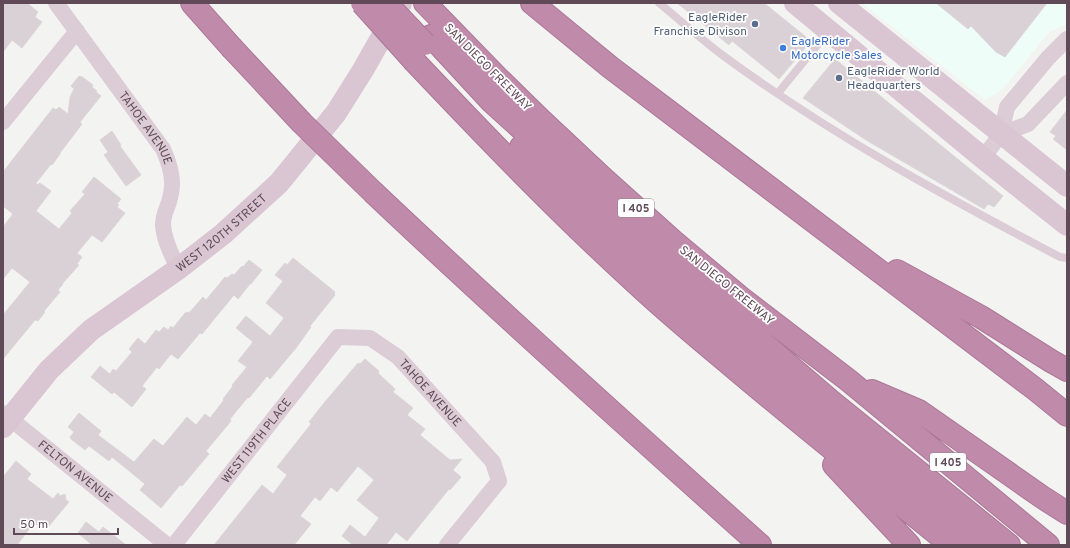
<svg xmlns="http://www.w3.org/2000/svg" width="1070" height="548" font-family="Overpass,sans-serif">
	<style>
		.commercial { fill: #eefdf7 }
		.building { fill: #d9d1d5; stroke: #ddd6d9 }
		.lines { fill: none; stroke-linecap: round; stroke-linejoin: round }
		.motorway-casing { stroke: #ac7696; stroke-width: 24 }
		.service { stroke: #dbccd6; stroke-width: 8 }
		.minor { stroke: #dbccd6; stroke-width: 16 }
		.secondary { stroke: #dac5d2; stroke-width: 22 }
		.motorway { stroke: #c08bab; stroke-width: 22 }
		.motorway-bridge-casing { stroke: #ac7696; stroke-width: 24; stroke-linecap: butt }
		.motorway-bridge { stroke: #c08bab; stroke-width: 22 }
		.service-dot { fill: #5c6f8a; stroke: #fff; stroke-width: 1.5 }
		.shop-dot { fill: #3f7fe0; stroke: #fff; stroke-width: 1.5 }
		.labels { text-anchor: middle; stroke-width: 3.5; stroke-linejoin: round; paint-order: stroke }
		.shield { fill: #fff; stroke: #90808a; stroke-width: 1 }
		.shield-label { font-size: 11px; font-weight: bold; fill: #604a58 }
		.service-label { font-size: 12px; fill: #4e5e75; stroke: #fff; text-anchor: end }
		.shop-label { font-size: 12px; fill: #366cbe; stroke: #fff; text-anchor: start }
		.street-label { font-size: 12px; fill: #604a58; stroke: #fff }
	</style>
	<rect width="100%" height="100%" fill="#f3f4f2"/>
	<path class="commercial" d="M862,3h205v21l-18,8 -46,57 -18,11z"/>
	<path class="building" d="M3,3h24l11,9 -3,5 7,5 -20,26 -10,-8 -9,12z
		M677,3h87l47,38 -32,38 -47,-38 -3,4z
		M936,3h111l-42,54 -9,-5 -25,-26 -3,3z
		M835,59l168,137 -9,11 -6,-3 -4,5 -118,-69 -63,-42z
		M79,76l2,1v-1l12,9 -1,2 5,4 -1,1 5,4 -21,26 2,2 -22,29v1l-8,11 -1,-1 -15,19 1,2 3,-2 11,8 -15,20 23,18 13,-16 -2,-2 15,-17 -3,-2 12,-15 27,22 -4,5 2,1 -2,2 8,6 -23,29 -10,-7 -15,18 5,4 -5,7 2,1 -17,19h1l-5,6 2,2 -16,19 1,1 -7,9 -3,-1 -32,39v-44l27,-33 -18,-14 -9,11v-52l10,-13 -10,-8v-34l50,-64 3,2 3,-3 9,7 2,-17 4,-8 -3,-3z
		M1067,110v40l-14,-11 3,-3 -6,-4z
		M112,131l9,14 -1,1 21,29 -15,11 -22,-31 4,-3 -8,-12z
		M293,258l42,34 -1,3h1l-25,31 1,1 -15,21 -26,31 -3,-3 -18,22 -1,-1 -18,22 1,2 -25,30 3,3 -27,32 -2,-1 -19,23 -21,-18 5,-6 -33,-27 -3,4 -20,-15 -4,4 -14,-11 -1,-2 4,-5 -6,-5 11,-14 22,18 -3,4 36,27 20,-23 9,7 24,-29 9,8 9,-11 5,4 14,-18 -1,-1 10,-13 -1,-1 15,-18 -9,-6 15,-19 -17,-14 10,-12 24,20 14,-18 -18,-15 17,-22 -8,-6 10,-12 2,2z
		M249,260l13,10 -11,14h-1l-12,15 -4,-4 -32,39 -2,-1 -22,26 -7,-5 -12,15 -2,-2 -15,19 4,3 -14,18 -18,-15 -2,2 -21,-17 9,-11 10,8 3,-5 3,2 16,-19 -3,-3 9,-11 7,6 11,-14 3,2 5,-5 4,3 3,-4 2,2 12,-15 5,-1 13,-15 3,3 19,-23 2,1 5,-4 2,1 8,-9 1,1z
		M365,359l8,7 6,5 -1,2 17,16 -2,3 20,16 -6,7 18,14 -5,6 30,25 12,-1 -9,11 8,7 -11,13 -1,-1 -42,52 -11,-9 -10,13h-33l-11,-9 8,-11 15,12 14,-19 -22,-18 17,-20 -16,-14 -21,26 -6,-5 -11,14 -5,-4 -15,19 11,8 -17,21h-80l48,-60 11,9 14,-19 -10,-8 34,-43 -2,-2 15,-19 34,-40 2,1z
		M16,461l15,13 -4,5 26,20 5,-6 2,3 5,-2 1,6 3,2 -20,24 -3,-2 -4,5 -8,-6 -17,22h-14v-68z
		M86,522l13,10 4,-5 23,18h-34l-14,-12z"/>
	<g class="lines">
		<g class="motorway-casing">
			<path id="motorway" d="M192,3l39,44
				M425,3l73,75 42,41 65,61 68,61 68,57 107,82 200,165
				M532,3l78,64 425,322 32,26
				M431,36l60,65 166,151 175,150 177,143
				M415,62c72,76 144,151 221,221 29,27 60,53 90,78 74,63 150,123 225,184
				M521,147l114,112 110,95 137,114 97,77
				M375,194c126,119 255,235 385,351
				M897,271l84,46 70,44 16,9
				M872,391l47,20 123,86 25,16
				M834,465l75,80"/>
		</g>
		<path class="service" d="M659,3c22,18 43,37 66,54 105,77 219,139 335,200l7,1
			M778,93l50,-61"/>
		<g class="minor">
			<path id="s1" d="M56,3l107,146c7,16 12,32 7,49 -2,10 -7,15 -7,27 1,16 9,30 15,44"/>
			<path d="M3,122l74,-91"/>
			<path d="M1001,134l27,-10 39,-41"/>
			<path d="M983,158l18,-24 6,-27 41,-49 19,-19"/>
			<path id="s2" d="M3,413l164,132"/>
			<path id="s3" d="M174,545l164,-208 32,1 28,19 95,105 6,19 -52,64"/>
		</g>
		<g class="secondary">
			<path d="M795,3l188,155 84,67"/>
			<path d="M839,3l228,183"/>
			<path id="s4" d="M3,427l46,-57 42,-40 87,-61 45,-35 56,-51 57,-70 27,-43 38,-67"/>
		</g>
		<use href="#motorway" class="motorway"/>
		<g class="motorway-bridge-casing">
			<path id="motorway-bridge" d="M362,3l53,59
				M386,3l39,41
				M231,47l71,76 73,71"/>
		</g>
		<use href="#motorway-bridge" class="motorway-bridge"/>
	</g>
	<g class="service-dot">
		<circle cx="755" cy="24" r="4"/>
		<circle cx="839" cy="78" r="4"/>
	</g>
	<circle class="shop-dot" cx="783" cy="48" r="4"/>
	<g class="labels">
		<g class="shield">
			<rect x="618" y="199" width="36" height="18" rx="3"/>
			<rect x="930" y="453" width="36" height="18" rx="3"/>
		</g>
		<g class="shield-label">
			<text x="636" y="212">I 405</text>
			<text x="948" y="466">I 405</text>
		</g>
		<g class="service-label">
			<text x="747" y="21">EagleRider<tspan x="747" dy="14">Franchise Divison</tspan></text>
			<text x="847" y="75" text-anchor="start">EagleRider World<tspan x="847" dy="14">Headquarters</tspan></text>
		</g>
		<g class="shop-label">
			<text x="791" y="45">EagleRider<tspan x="791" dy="14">Motorcycle Sales</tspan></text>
		</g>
		<g class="street-label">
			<text transform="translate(488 67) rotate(45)" y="4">SAN DIEGO FREEWAY</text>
			<text dy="4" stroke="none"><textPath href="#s1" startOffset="154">TAHOE AVENUE</textPath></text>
			<text dy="4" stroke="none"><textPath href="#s4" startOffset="294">WEST 120TH STREET</textPath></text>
			<text transform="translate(727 285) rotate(39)" y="4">SAN DIEGO FREEWAY</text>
			<text dy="4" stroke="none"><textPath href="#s3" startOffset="379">TAHOE AVENUE</textPath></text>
			<text dy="4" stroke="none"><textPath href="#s3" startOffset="133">WEST 119TH PLACE</textPath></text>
			<text dy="4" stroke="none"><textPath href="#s2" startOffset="93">FELTON AVENUE</textPath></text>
		</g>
	</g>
	<rect width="1070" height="548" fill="none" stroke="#604a58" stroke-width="8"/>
	<path d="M14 528v6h104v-6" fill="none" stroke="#604a58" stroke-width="2"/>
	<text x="20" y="528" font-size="12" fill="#604a58" stroke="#ffffff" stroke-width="3" paint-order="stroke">50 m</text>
</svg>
